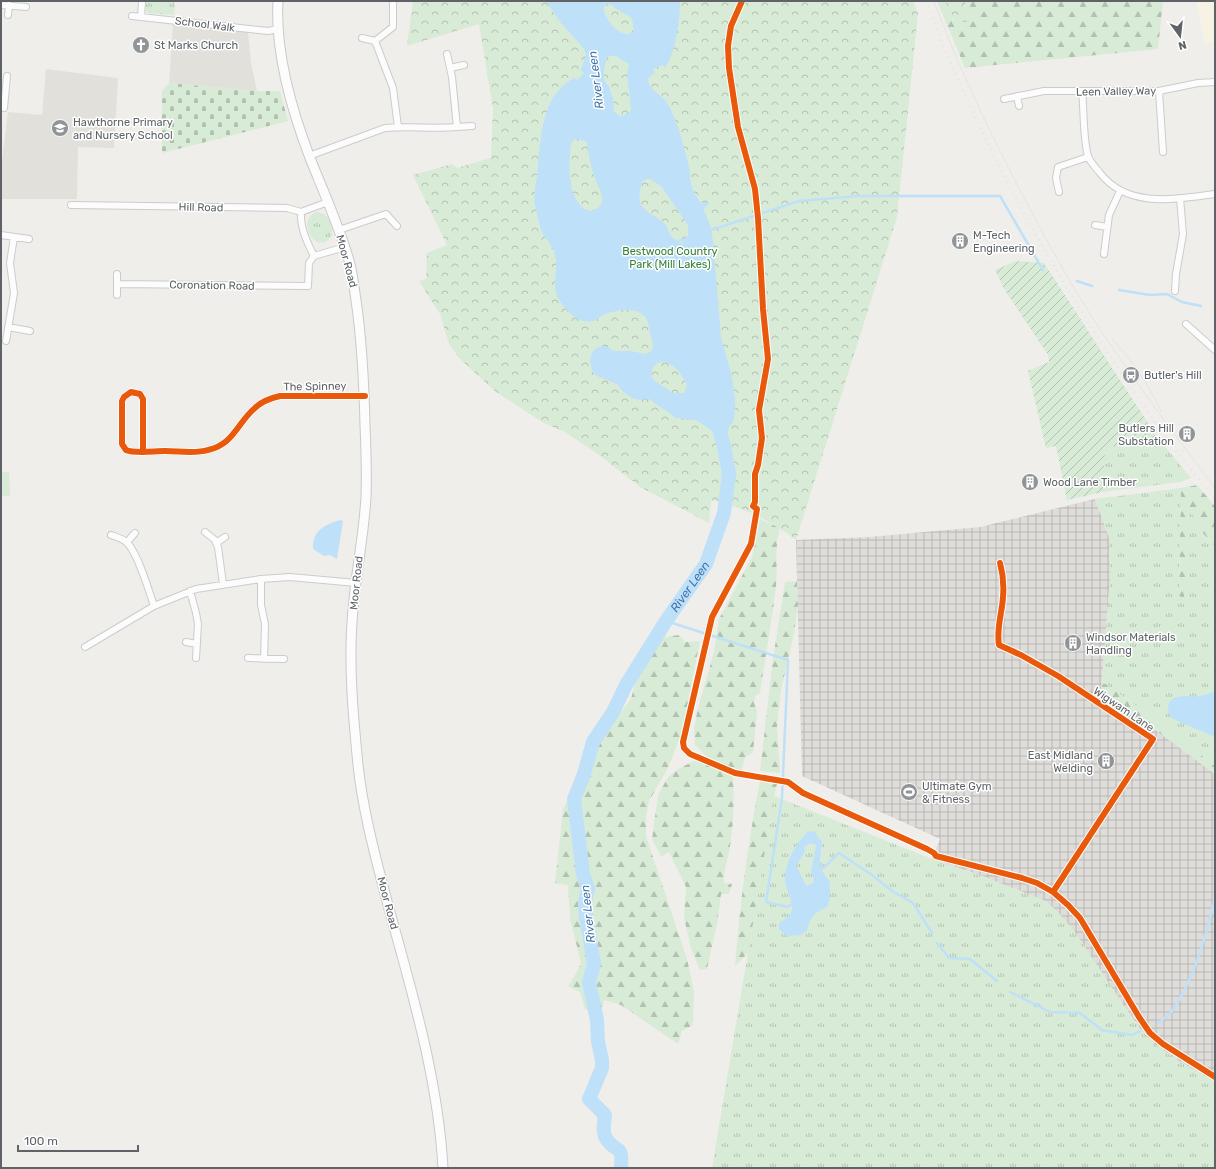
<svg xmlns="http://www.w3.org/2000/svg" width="1216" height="1169" font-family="Rubik,sans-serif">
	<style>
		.commercial { fill: #f7f3e4 }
		.industrial { fill: url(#industrial-grid) }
		.education { fill: #e2e0da }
		.grass { fill: url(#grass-tufts) }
		.forest { fill: url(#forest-firs) }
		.cemetery { fill: url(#cemetery-stones) }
		.park { fill: url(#park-crowns) }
		.garden { fill: url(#garden-furrows) }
		.pitch { fill: #d8ebd6 }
		.water { fill: #bfe0f9; fill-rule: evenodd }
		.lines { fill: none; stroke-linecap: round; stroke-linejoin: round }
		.stream { stroke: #bfe0f9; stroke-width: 2.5 }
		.river { stroke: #bfe0f9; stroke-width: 14 }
		.street-casing { stroke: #cbcccc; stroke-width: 8 }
		.secondary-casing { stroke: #cacacb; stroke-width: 11 }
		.street { stroke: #fdfcfc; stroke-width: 6 }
		.secondary { stroke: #fdfcfc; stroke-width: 9 }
		.tram { stroke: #e4e4e4; stroke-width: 1 }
		.rail { stroke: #e4e4e4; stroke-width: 2.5; stroke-dasharray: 1 5; stroke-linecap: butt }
		.cycleway-casing { stroke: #fff; stroke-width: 8 }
		.cycleway { stroke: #e8590c; stroke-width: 6 }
		.labels { text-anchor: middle; stroke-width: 3; stroke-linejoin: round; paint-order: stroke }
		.street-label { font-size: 11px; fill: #5f6368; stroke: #fff }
		.poi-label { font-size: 11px; fill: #5f6368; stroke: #fff; text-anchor: start }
		.park-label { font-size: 11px; fill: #348238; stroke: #fff }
		.water-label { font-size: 12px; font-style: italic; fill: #4174aa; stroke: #fff }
	</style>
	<defs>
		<pattern id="industrial-grid" width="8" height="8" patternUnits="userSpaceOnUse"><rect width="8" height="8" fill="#dfddda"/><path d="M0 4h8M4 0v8" fill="none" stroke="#b8b7b5"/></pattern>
		<pattern id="grass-tufts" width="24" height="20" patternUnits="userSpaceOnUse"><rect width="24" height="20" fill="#d8ebd6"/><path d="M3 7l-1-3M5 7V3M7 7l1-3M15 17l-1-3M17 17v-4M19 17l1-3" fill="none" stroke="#b2c2b1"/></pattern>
		<pattern id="forest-firs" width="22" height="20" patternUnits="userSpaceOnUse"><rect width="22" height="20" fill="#d8ebd6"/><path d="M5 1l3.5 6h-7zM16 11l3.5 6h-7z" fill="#b2c2b1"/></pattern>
		<pattern id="cemetery-stones" width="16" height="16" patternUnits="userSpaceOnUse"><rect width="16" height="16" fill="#d8ebd6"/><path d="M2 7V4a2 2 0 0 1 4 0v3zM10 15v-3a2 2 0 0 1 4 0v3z" fill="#b2c2b1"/></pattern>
		<pattern id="park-crowns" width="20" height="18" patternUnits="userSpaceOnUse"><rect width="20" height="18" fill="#d8ebd6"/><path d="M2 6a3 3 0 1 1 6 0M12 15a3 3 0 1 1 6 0" fill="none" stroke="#b2c2b1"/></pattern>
		<pattern id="garden-furrows" width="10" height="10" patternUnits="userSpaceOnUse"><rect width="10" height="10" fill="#d8ebd6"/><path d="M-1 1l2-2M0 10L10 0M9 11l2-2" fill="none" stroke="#b2c2b1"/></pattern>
	</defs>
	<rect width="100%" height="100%" fill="#efeeea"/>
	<path class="commercial" d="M1196,1h19v41l-10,1z"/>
	<path class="industrial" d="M1095,499l14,38 1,42 -9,113 64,45 50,37v308l-33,-19 -28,-19 -13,-14 -14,-20 -139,-132 -56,-19 8,-20 -138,-63 -6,-236 73,-3 111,-10z"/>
	<path class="education" d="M173,24l75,8 3,31 6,28 -88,-8z
		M46,69l72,9 -4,70 -36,-1 -1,52h-76v-30l7,-57 34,3z"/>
	<path class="grass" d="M146,1l29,1 -1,13 -26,-2 -2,-2z
		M316,212c10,0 16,9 16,19 0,3 -1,6 -3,8 -14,15 -33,-18 -13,-27z
		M1157,437l34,41 -11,4 -77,10 1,-44z
		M1181,488l-2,108 5,1 4,-94 12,27 15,16v220l-64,-50 -49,-34 8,-103 -1,-42 -14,-38z
		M774,796l158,63 56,19 58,23 13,12 14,16 54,81 14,20 13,14 28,19 33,19v86h-503z"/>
	<path class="forest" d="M937,1h8l9,20 14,-3 -3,-17h198l-5,48 -193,19z
		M1197,485l18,21v40l-15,-16 -12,-26 -4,94 -5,-2 2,-108z
		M760,519l20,9c-6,22 -2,37 -4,58 -4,36 -11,72 -16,107l-5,3 -1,7 3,8 -4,42 -8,4 -3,13 -14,-3 -20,-9 -13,-13 -1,-15 3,-18 17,-60 5,-33 33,-62z
		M797,581l1,23 -4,30 -13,56 -4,37 3,46 -20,-2 13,-112 12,-77z
		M679,635l6,7 15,-1 -18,91 -14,36 -19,33 -3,16v19l41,123 7,32 -1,34 -11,6 -4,13 -57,-39 -17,-5 -3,12 -16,-3 -5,-17 -12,-6 6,-9 7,-14 -11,-45 -2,-33 -13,-2 8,-74 41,-75 27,-35 15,-59 7,11 11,-14z
		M1102,682l49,34 64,50v8l-50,-37 -64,-45z
		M696,760l37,17c1,22 1,46 -3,69 -1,12 -7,24 -6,37l8,1 -3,10h-8l-4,30 -10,45 -7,1 -9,-22 -7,-30 2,-31 -17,-35 -8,5 -9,-18 6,-44 10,-18 12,-9z
		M760,781l17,3 -3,12 -26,157 -13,13c5,-62 13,-124 25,-185z"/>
	<path class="cemetery" d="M169,83l88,8h23l8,30 -126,32v-62z"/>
	<path class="park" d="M413,1h500l5,13 -21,203 -101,323c-24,-19 -55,-34 -85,-40l-2,23 -69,-36 -41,-32 -34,-23 -21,-9 -48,-31 -35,-32 -12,-16 -9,-30 -21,-33 7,-2 1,-26 20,-8 -34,-70 39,-11 5,4 34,-10 2,-50 -14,-84 -72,22z
		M945,1h20l3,17 -2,4 -12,-1z"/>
	<path class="garden" d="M1016,261l28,2 113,174 -52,11 -2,44 -36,8 -11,-54 -10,2 -18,-77 21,-9 -1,-7 -44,-66 -9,-19z"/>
	<path class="pitch" d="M1,472h8l1,24h-9z"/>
	<path class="water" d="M546,1h134c0,19 -4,51 -15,67l-2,-3 -10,4 2,4 -7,5c0,14 16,16 21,28 10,19 15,41 20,61 1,4 1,6 1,9 0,9 5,19 10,26h7l2,2 -5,4v2l6,15 3,16 8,96 11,40 3,22v12l-2,11 -4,6 -3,9 -8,1 -3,-5 -19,-13 -20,-2 -27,-19 -9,1 -8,-2 -9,-6 -6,-8 -18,-7 -5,-3c-7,-13 -5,-28 12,-28l8,5h17l14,3c8,-2 9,-7 7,-14 -2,-6 -3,-14 -5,-20 -7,-14 -28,-10 -39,-7 -6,1 -10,7 -16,8 -12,3 -24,-8 -30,-17 -14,-18 -2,-30 -7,-49 -2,-10 -9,-15 -13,-23 -3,-7 -5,-19 -7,-27 -2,-7 1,-22 2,-29 4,-33 2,-80 37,-98l3,2 7,-7 -3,-3 5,-16 -2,-5 -26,-30zM608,4h2c4,3 7,6 11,8 10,5 12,4 12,16l1,1 -2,4c-15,4 -25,-12 -29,-25zM609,56h7l13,8 -2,10 4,36 -1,2 -8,4 -4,-1 -4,-4 -1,-12 -4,-12 -5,-7v-11l3,-11zM575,139l11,2c3,12 4,24 8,35 4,11 17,29 -2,35 -25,-2 -25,-52 -20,-70zM647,179h3l11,7 27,39v11l-6,7h-2c-3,-2 -5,-4 -8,-6 -4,-4 -4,-10 -8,-14 -19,-15 -31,-14 -21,-42zM661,362c14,1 20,11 26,23l-3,8h-11l-18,-12 -4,-4v-3l2,-6 3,-4z
		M340,520l3,1 -6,38 -7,-4 -6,1 -11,-7c-1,-18 11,-24 27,-29z
		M1215,691v46l-42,-18c-3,-3 -5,-7 -5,-11 1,-17 22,-10 32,-12 5,-1 10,-3 15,-5z
		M814,831l8,11 -2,18 1,10 9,12v17l-3,8c-13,6 -16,9 -20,24l-7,4 -13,1 -8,-7v-6c26,-15 6,-23 6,-45 0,-17 11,-33 22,-46zM809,844h5l2,2 -5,26 2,5 1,5 -7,4c-5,-6 -6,-13 -11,-20l9,-14 -1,-5z"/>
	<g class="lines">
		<path class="stream" d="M708,231l91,-30 59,-5h142l43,74
			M676,242l12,-4
			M1077,281l15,5
			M1119,290l31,5 17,-1 15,8 19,4
			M666,621l122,39 -6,138 -16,104 22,5 6,-5
			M820,873l1,-3 18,-17 33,22 20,16 21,12 19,30
			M937,943l12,15 21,1 27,22
			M1010,992l40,20 30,1 22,17 30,5 8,-4
			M1158,1023c5,-4 10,-7 14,-12 22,-31 34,-76 43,-113"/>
		<path class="river" id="s1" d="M621,1168c2,-25 -4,-14 -14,-28 -5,-6 -3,-18 -2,-25l-16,-16 13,-31v-8l-4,-18 -1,-22 -8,-38 5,-18 -8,-47 -1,-15 3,-13 -5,-15 -9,-75 10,-25 9,-32 20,-30 13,-27 40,-64 40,-57 18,-51 5,-39 -5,-28 -8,-27"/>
		<g class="street-casing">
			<path id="street" d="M1,5l25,2
				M8,15l1,-10
				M132,16l136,15 9,-2
				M141,17l1,-16
				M362,38l13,3 18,-14v-26
				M375,41l18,47 5,39
				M450,68l14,-3
				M1082,91c2,18 1,48 6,65 2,6 8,12 12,17 28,36 76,26 115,21
				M1159,91l4,61
				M1017,96l2,10
				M1004,99l40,-8h115l39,-8 17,-1
				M4,108l3,-32
				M457,127l15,-1
				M309,156l76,-28c24,-2 48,1 72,-1l-5,-50 -5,-23
				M1059,192l-3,-14 2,-11 30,-10
				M71,205l216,3 14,4 27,-10
				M301,212c-1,16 6,30 13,44
				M1095,225l12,2
				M339,230l47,-16 11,12
				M1,235l28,4
				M1104,254l5,-39 11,-24
				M117,284l191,2 1,-23 5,-7 31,-9
				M1175,291l1,-17 7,-40 -3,-36
				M117,295v-21
				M1186,324l29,26
				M8,327l22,4
				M6,341l8,-48 -4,-30 4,-26
				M143,451v-52l-3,-5 -9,-2 -7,5 -2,4v43l4,6c9,4 28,1 39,1 14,0 30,3 43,-1 26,-6 29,-27 47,-42 7,-7 16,-10 25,-12h85
				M205,532l10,8 3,7 5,37
				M111,535c5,2 11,3 15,7 11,8 23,49 28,64
				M127,542l8,-9
				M216,543l9,-6
				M1000,563c3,11 4,23 3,34 -1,17 -7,32 -4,48l22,10 37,21 95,63 -100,153
				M261,579v26l4,19 -1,35
				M190,591l6,22 2,11 -2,34
				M186,642l11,2
				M85,647l69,-41 42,-17 65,-10 29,-2 66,6
				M248,658l36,1
				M936,856l86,22 15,5 16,9 15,13 12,13 59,99 11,16 13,11 52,33"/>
		</g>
		<g class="secondary-casing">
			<path id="secondary" d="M278,1c-3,51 14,110 32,157 14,35 30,70 40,106 3,12 4,24 6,36 6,41 8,83 9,125 1,24 2,48 1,72 -2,37 -10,75 -13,113 -5,51 0,104 5,155 5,47 18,94 30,140 24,87 50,173 55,263"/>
		</g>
		<use href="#street" class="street"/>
		<use href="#secondary" class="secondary"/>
		<path class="tram" d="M934,1c16,44 36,88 56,130 31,62 63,124 100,183 39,60 82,117 125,174
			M1113,340c20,21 35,44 48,71"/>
		<path class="rail" d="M926,1c16,44 36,88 56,130 51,106 112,206 180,301 17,23 35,45 53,67"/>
		<g class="cycleway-casing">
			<path id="cycleway" d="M742,1l-11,25 -3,20 1,22 9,59 17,62 3,29 5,91 5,50 -9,51 3,28 -4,27 -3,9v28l-2,4 4,3 -6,35 -39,73 -29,125 1,6 6,6 45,19 53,9 15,11 124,56 7,4 2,3 86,22 15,5 16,9 15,13 12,13 59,99 11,16 13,11 52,33
				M143,451v-52l-3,-5 -9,-2 -7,5 -2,4v43l4,6c9,4 28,1 39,1 14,0 30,3 43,-1 26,-6 29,-27 47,-42 7,-7 16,-10 25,-12h85
				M1000,563c3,11 4,23 3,34 -1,17 -7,32 -4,48l22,10 37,21 95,63 -100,153"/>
		</g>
		<use href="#cycleway" class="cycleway"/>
	</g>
	<defs>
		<g id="church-disc" transform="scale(0.9)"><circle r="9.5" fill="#919496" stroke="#fff"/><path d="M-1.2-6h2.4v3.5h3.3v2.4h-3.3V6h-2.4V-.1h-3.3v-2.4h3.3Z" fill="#fff"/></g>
		<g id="school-disc" transform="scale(0.9)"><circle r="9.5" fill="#919496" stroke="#fff"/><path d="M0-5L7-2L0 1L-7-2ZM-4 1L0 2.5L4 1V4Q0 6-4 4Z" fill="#fff"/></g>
		<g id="building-disc" transform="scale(0.9)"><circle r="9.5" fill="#919496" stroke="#fff"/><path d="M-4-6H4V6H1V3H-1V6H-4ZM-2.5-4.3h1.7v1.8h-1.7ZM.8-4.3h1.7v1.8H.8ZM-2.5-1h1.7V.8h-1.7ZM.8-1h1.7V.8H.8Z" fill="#fff"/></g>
		<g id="bus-disc" transform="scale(0.9)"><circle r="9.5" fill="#919496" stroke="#fff"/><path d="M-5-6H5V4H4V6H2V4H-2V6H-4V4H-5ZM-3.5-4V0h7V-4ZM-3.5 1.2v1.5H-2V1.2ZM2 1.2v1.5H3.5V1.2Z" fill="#fff"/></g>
		<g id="stadium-disc" transform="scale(0.9)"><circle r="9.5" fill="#919496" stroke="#fff"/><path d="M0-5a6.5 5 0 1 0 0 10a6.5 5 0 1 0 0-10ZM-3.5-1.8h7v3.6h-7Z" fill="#fff"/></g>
	</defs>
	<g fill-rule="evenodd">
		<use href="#church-disc" x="141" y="45"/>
		<use href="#school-disc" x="60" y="128"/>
		<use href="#building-disc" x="960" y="241"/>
		<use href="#bus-disc" x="1131" y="375"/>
		<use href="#building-disc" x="1187" y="434"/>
		<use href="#building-disc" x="1030" y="482"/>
		<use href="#building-disc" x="1073" y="643"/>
		<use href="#building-disc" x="1106" y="761"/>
		<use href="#stadium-disc" x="909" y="792"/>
	</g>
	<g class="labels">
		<g class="street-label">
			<text transform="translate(205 24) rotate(7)" y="4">School Walk</text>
			<text transform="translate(1116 91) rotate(-1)" y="4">Leen Valley Way</text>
			<text transform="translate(201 207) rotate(1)" y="4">Hill Road</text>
			<text transform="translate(347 261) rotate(75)" y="4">Moor Road</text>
			<text transform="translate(212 285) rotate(1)" y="4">Coronation Road</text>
			<text transform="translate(315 386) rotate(-1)" y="4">The Spinney</text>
			<text transform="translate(356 583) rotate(-84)" y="4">Moor Road</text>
			<text transform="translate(1124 709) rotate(34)" y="4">Wigwam Lane</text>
			<text transform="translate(388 903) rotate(75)" y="4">Moor Road</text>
		</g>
		<g class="poi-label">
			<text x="154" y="49">St Marks Church</text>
			<text x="73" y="126">Hawthorne Primary<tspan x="73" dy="13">and Nursery School</tspan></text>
			<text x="973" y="239">M-Tech<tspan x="973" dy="13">Engineering</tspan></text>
			<text x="1144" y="379">Butler's Hill</text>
			<text x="1174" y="432" text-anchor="end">Butlers Hill<tspan x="1174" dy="13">Substation</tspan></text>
			<text x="1043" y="486">Wood Lane Timber</text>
			<text x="1086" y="641">Windsor Materials<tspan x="1086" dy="13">Handling</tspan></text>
			<text x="1093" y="759" text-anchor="end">East Midland<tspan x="1093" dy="13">Welding</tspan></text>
			<text x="922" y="790">Ultimate Gym<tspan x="922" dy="13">&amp; Fitness</tspan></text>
		</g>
		<g class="park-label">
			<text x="670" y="255">Bestwood Country<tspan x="670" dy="13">Park (Mill Lakes)</tspan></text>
		</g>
		<g class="water-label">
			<text transform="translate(596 80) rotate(-97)" y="4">River Leen</text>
			<text dy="4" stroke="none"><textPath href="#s1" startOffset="633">River Leen</textPath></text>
			<text transform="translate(588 914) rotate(-96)" y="4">River Leen</text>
		</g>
	</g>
	<rect width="1216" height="1169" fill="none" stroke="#5f6368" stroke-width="4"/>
	<g transform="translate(1180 36) rotate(165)" stroke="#ffffff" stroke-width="3" paint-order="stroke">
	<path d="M0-3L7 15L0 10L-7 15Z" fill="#5f6368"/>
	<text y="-6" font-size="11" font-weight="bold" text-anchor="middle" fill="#5f6368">N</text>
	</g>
	<path d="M18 1145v6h120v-6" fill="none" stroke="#5f6368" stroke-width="2"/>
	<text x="24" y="1145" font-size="12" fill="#5f6368" stroke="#ffffff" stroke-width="3" paint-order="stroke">100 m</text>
</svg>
